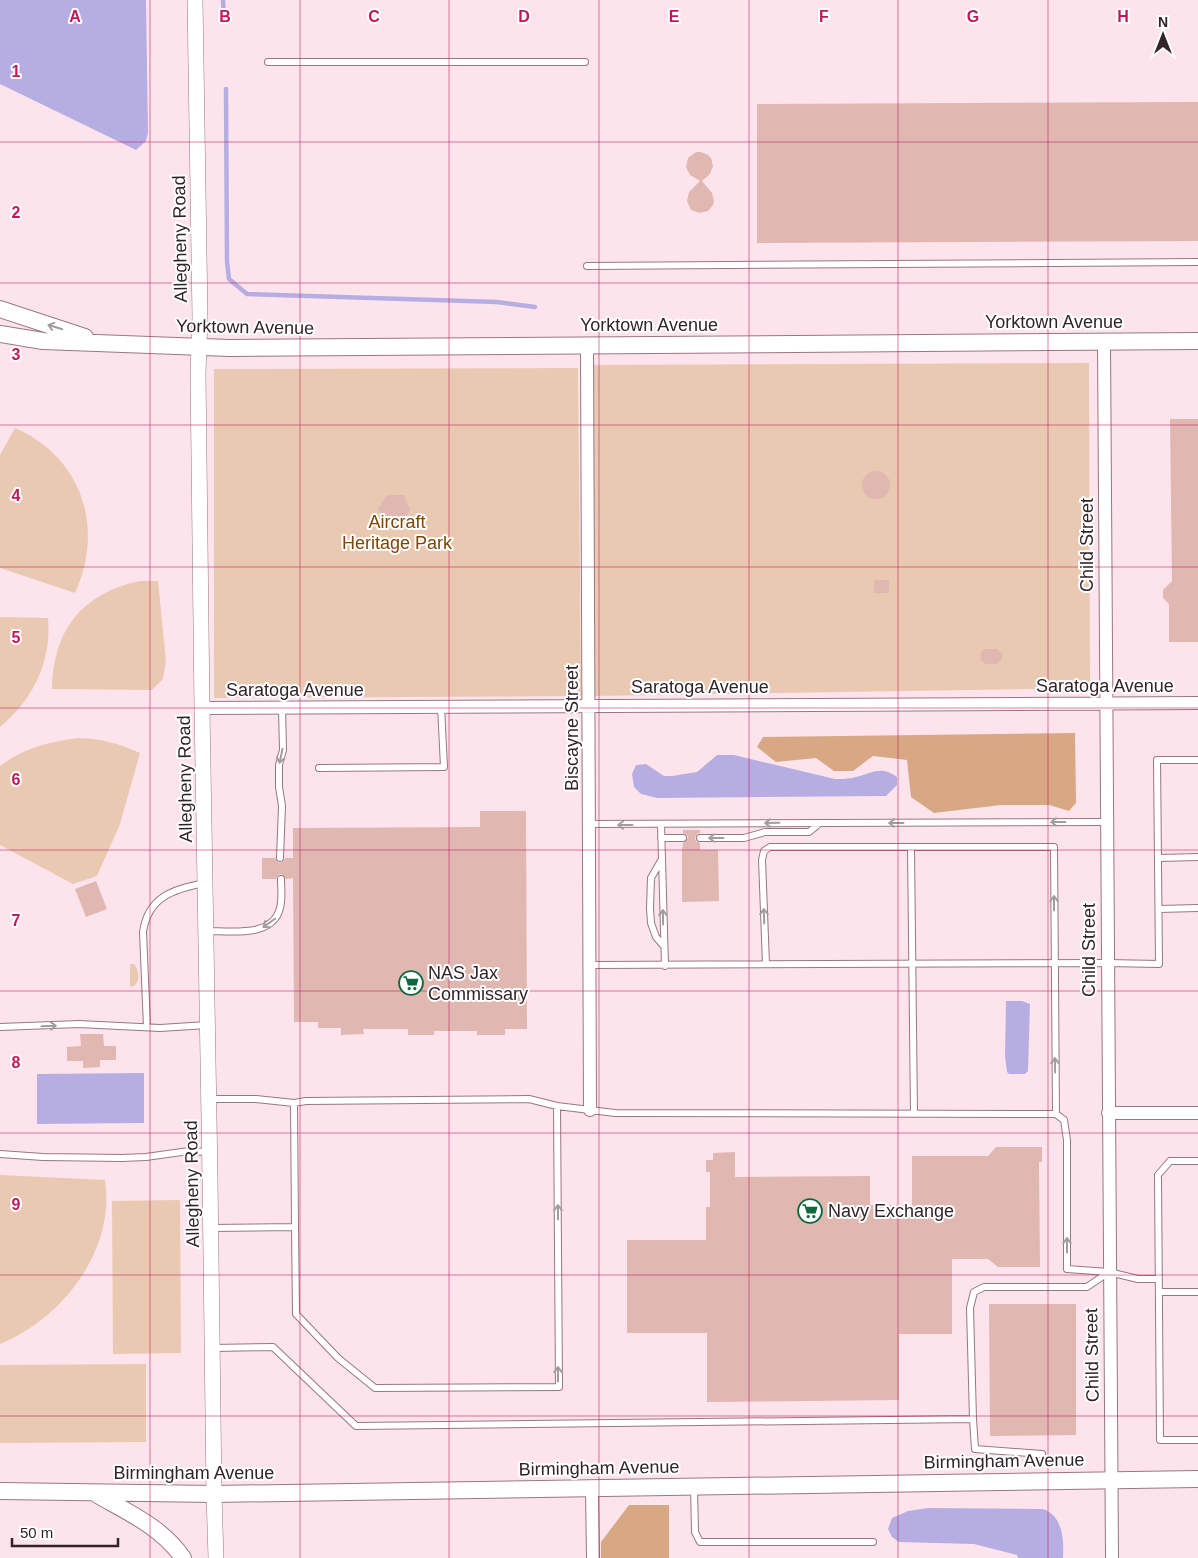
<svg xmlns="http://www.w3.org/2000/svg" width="1198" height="1558" font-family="Arial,sans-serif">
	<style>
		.green { fill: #e9c9b2 }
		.forest { fill: #d7a883 }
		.water { fill: #b6aee2 }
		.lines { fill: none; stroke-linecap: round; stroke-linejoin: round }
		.stream { stroke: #b6aee2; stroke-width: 4.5 }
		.building { fill: #e0b7b1 }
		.service-casing { stroke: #9a7682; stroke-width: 8 }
		.minor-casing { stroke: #9a7682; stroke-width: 14 }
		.tertiary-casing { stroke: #9a7682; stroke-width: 16 }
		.secondary-casing { stroke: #9a7682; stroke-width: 18 }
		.service { stroke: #fff; stroke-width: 6 }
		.minor { stroke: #fff; stroke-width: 12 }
		.tertiary { stroke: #fff; stroke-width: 15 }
		.secondary { stroke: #fff; stroke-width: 16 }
		.oneway { stroke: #a39c9f }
		.grid { fill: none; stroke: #c2185b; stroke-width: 1; stroke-opacity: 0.55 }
		.labels { text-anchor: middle; stroke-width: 4; stroke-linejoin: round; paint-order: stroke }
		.street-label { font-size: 18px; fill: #322329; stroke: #fff }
		.park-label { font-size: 18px; fill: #7f4403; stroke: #fff }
		.poi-label { font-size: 18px; fill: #322329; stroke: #fff; text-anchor: start }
		.grid-label { font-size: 16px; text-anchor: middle; font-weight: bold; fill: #c2185b; stroke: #fff; stroke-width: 4; stroke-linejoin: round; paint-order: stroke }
	</style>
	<rect width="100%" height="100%" fill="#fde4ec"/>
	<path class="green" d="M1089,363l1,325 -496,8 -4,-331z
		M578,368l3,328 -367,2v-329z
		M15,428c67,29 90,100 60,165l-75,-25v-113z
		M140,581h18l8,80 -3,18 -11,11 -100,-1c1,-59 30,-96 88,-108z
		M0,617l48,1c4,43 -15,82 -48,109z
		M78,738c25,1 39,5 62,15l-20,71 -23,52 -24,8 -73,-39v-79c23,-18 50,-24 78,-28z
		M130,964h4c6,7 7,22 -4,23z
		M0,1175l105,5c11,70 -43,139 -105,164z
		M180,1200l1,153 -68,1 -1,-153z
		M146,1364v78l-146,1v-78z"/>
	<path class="forest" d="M1075,733l1,70 -7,8 -20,-6h-48l-67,8 -23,-16 -4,-37 -34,-4 -20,15h-19l-18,-13 -40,4 -19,-15 6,-10z
		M629,1505h40v53h-68v-16z"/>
	<path class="water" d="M0,0h146l2,132 -2,9 -10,9 -136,-66z
		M717,755h17l101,24c6,0 11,0 17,-1 18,-3 27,-14 45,-1v8l-11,11 -229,2 -16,-4 -7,-7 -2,-13 4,-9 10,-1 18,12h8l25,-4z
		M1006,1001h16l8,3 -2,67 -3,3h-16l-2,-2 -2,-16z
		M144,1073v50l-107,1v-50z
		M928,1508l115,1c20,7 21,31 20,49h-45l-1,-3 -43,-11 -75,-2 -7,-5 -4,-8 4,-11 16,-7z"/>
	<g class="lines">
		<path class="stream" d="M223,0l1,19
			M226,89l1,173 2,17 18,15 250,8 38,5"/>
	</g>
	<path class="building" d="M1198,102v139l-441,2v-139z
		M696,152h5l7,3 3,3 2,8 -3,8 -8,7 10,12 2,8 -1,4 -5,6 -8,2 -9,-3 -4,-9 2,-9 11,-11 -10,-6 -4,-8 2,-9z
		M1170,419h28v223h-29v-38l-6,-6v-8l9,-9z
		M862 485a14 14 0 1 1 28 0a14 14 0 1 1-28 0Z
		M387,495h17l6,14 -6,14h-17l-9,-14z
		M874,580h15v13h-15z
		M984,649h13l5,5v5l-5,5h-12l-4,-4v-7z
		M480,811h46l1,218h-22v6h-28v-4h-43v4h-26v-6h-45l1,5 -23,1v-7h-23v-6h-24l-1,-144 -7,1 -5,-5 -3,1 -2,4h-14v-21h13l2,4 3,1 4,-2 1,-3h8v-30l187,-1z
		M683,830h17v3l-3,1 -2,4 1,3 4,2v7h18l1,51 -37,1v-52l1,-7 5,-5 -1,-3 -4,-2z
		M96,881l11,28 -21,8 -11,-28z
		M80,1034h23l1,12h12v14h-16v7l-17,1v-7h-16v-14l14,-1z
		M996,1147h46v15h-3l1,105h-42l-10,-8h-36v75h-53v66l-192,2v-69h-80v-93h79v-33h4v-35h-4v-12h7v-7l22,-1v25l135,-1v29h42v-49h76z
		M989,1304h87v131l-86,1z"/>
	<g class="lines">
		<g class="service-casing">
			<path id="service" d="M268,62h317
				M587,266l611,-4
				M319,768l125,-1 -3,-61
				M590,824l517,-2
				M661,824l4,142
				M661,838h22
				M700,838h44l21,-6h44l11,-9
				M911,848l3,266
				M280,858l2,-52 -3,-19v-22l4,-15 -1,-42
				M1159,858l39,-1
				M662,859l-11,19 -1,30 1,15 5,14 8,9
				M1159,909l39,-1
				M206,931c26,0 72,8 75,-29 1,-7 0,-16 0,-23
				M766,964l-4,-104 2,-9 6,-4h284l2,267
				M590,965l517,-2 52,1 -2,-204h41
				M0,1027l79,-3 81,4 47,-3
				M147,1027l-4,-95c5,-35 30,-43 62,-49
				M209,1099h47l38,4 12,-2 223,-2 28,7 58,7 441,1 8,6 3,20v129l42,3 29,7h20
				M0,1154l43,3 79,1 24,-1 43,-6 20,1
				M1198,1161h-28l-12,14 2,265h38
				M295,1227l1,87 42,44 37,30 184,-1 -2,-281
				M211,1228l84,-1 -1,-124
				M1159,1292h39
				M212,1348l61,-1 83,79 617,-7
				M1042,1454l-67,-5 -2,-30 -3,-111 4,-16 10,-5h103l22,-15
				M694,1488l1,44 5,10h173"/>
		</g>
		<g class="minor-casing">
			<path id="minor" d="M1104,342l8,1216
				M587,346l3,764
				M202,708l996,-5
				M1108,1113h90
				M592,1489l1,69"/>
		</g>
		<g class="tertiary-casing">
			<path id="tertiary" d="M195,0l5,317 -2,57 4,334 8,469 4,317 2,64"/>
		</g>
		<g class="secondary-casing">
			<path id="secondary" d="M0,309l85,28
				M0,334l43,7 187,7 968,-7
				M0,1491l214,3 984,-15
				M96,1494c31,18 66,33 87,64"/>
		</g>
		<use href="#service" class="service"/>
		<use href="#minor" class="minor"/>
		<use href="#tertiary" class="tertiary"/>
		<use href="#secondary" class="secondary"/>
	</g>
	<defs><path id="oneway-shaft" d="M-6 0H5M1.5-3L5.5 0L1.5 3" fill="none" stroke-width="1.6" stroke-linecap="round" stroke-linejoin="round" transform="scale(1.25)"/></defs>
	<g class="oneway">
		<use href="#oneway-shaft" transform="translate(55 327) rotate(-162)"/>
		<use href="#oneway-shaft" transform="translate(281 756) rotate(102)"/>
		<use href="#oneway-shaft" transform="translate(1058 822) rotate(180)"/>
		<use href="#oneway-shaft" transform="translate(772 823) rotate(179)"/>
		<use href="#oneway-shaft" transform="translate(896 823) rotate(180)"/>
		<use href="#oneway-shaft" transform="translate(625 825) rotate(180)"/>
		<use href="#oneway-shaft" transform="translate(716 838) rotate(180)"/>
		<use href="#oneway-shaft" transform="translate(1054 903) rotate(-90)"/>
		<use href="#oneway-shaft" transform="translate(764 916) rotate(-92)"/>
		<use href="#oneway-shaft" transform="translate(663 917) rotate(-91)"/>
		<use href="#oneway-shaft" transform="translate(269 923) rotate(145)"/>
		<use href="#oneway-shaft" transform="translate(49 1026) rotate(-2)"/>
		<use href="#oneway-shaft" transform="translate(1055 1065) rotate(-91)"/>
		<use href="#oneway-shaft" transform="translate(558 1212) rotate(-90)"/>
		<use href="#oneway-shaft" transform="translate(1067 1245) rotate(-90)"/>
		<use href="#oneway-shaft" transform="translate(558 1374) rotate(-90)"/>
	</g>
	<path class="grid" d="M150,0v1558M300,0v1558M449,0v1558M599,0v1558M749,0v1558M898,0v1558M1048,0v1558M0,142h1198M0,283h1198M0,425h1198M0,567h1198M0,708h1198M0,850h1198M0,991h1198M0,1133h1198M0,1275h1198M0,1416h1198"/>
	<defs>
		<g id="supermarket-ring" transform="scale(1.25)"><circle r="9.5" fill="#fff" stroke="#0d683b" stroke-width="1.5"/><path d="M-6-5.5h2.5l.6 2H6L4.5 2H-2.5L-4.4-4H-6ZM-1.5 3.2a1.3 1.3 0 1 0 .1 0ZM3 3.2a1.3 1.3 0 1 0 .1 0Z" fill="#0d683b"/></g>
	</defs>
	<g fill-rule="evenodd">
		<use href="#supermarket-ring" x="411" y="983"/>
		<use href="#supermarket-ring" x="810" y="1211"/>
	</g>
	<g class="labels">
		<g class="street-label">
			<text transform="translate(180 239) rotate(-91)" y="6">Allegheny Road</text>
			<text x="1054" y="328">Yorktown Avenue</text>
			<text x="649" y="331">Yorktown Avenue</text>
			<text transform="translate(245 327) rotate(1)" y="6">Yorktown Avenue</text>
			<text transform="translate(1087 545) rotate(-90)" y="6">Child Street</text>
			<text x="1105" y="692">Saratoga Avenue</text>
			<text x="700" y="693">Saratoga Avenue</text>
			<text x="295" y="696">Saratoga Avenue</text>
			<text transform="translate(572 728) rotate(-90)" y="6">Biscayne Street</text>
			<text transform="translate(185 779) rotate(-91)" y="6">Allegheny Road</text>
			<text transform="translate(1089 950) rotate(-90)" y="6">Child Street</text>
			<text transform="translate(192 1184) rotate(-91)" y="6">Allegheny Road</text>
			<text transform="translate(1092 1355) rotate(-91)" y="6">Child Street</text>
			<text transform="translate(1004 1461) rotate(-1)" y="6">Birmingham Avenue</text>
			<text transform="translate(599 1468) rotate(-1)" y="6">Birmingham Avenue</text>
			<text x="194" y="1479">Birmingham Avenue</text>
		</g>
		<g class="park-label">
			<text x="397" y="528">Aircraft<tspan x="397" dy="21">Heritage Park</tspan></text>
		</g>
		<g class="poi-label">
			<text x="428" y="979">NAS Jax<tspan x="428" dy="21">Commissary</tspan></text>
			<text x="828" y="1217">Navy Exchange</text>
		</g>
	</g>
	<g class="grid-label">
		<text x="75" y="22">A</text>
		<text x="225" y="22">B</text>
		<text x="374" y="22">C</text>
		<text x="524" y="22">D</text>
		<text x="674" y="22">E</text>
		<text x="824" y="22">F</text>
		<text x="973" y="22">G</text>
		<text x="1123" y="22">H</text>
		<text x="16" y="77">1</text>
		<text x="16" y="218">2</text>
		<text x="16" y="360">3</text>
		<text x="16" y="501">4</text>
		<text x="16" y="643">5</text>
		<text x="16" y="785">6</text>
		<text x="16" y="926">7</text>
		<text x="16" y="1068">8</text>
		<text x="16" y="1210">9</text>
	</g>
	<g transform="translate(1163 35)" stroke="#ffffff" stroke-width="4" paint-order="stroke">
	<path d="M0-4L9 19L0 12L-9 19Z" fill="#322329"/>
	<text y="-8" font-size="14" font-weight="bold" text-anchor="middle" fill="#322329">N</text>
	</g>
	<path d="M12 1538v8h106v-8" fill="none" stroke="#322329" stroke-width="2.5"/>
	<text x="20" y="1538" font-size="15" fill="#322329" stroke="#ffffff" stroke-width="4" paint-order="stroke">50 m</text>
</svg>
